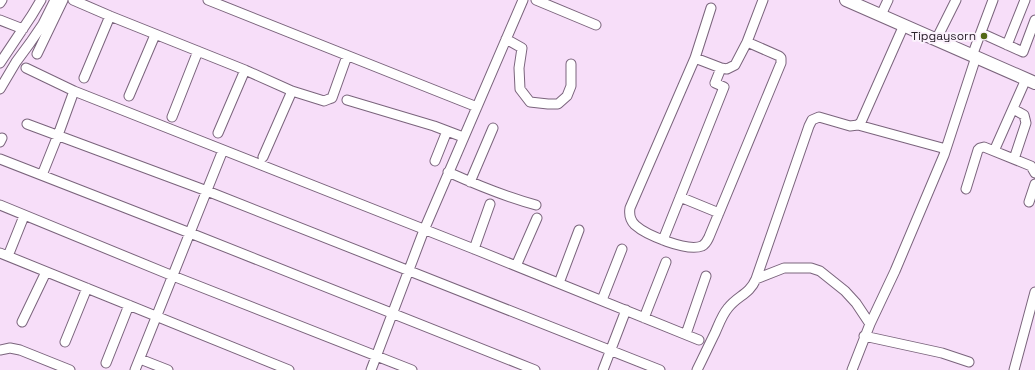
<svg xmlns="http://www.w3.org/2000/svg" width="1035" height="370" font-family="'Space Grotesk',sans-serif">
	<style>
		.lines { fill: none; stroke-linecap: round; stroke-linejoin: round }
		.minor-casing { stroke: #7a647c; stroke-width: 11 }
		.major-casing { stroke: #7a647c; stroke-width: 14 }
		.minor { stroke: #fff; stroke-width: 9 }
		.major { stroke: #fff; stroke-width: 12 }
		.poi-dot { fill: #526815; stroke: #fbf1fc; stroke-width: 1.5 }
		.labels { text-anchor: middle; stroke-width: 4; stroke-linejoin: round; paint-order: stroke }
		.poi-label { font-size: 12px; fill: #2b222c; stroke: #fbf1fc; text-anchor: end }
	</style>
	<rect width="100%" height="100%" fill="#f7def9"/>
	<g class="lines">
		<g class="minor-casing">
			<path id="minor" d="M73,0l37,16 135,54 47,21 32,10 5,-2 3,-1 15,-42
				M208,0l269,107
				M536,0l60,25
				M0,3l2,-3
				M711,8l-16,50 -65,150c-1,6 0,12 5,17 11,10 52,27 67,21 4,-2 5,-5 7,-9l72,-174v-5l-2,-2 -32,-14
				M881,15l7,-15
				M0,20l23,9
				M981,33l42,19 12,-32
				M506,39l16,9 -3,20 1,21 10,13 18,2h10l9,-8 4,-10v-22
				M936,40l20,-40
				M1007,45l18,-45
				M37,54l26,-54
				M972,56l21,-56
				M695,58l26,10 6,1 8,-4 12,-23 16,-42
				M0,63l32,-48 9,-15
				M26,68l48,23 400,158 225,91
				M84,78l26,-62
				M0,89l16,-27 14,-19 13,-19 12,-24
				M129,96l26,-61
				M347,100l87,26 29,11
				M1013,109l11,6 2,8 -12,36
				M172,117l26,-66
				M27,124l180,67 453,179
				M858,125l88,24
				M218,133l27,-63
				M0,142l2,-4
				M994,151l32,-72
				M263,157l29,-66
				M0,159l190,74 345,137
				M435,161l12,-30
				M448,172c29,13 58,25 88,33
				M42,175l16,-40 16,-44
				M470,182l23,-54
				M966,189l12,-39 2,-2 4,-1 47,19 4,7
				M680,197l39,16
				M1029,202l6,-18
				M0,205l173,71 239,94
				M663,240l61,-153 -9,-4 6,-15
				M474,249l16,-45
				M0,253l289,117
				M8,256l16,-40
				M516,266l21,-48
				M756,279l28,-11h27l9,3 25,20 11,12 14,21
				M559,283l20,-53
				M602,300l20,-51
				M644,318l22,-56
				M22,322l24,-50
				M686,334l20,-58
				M864,336l78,17 27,9
				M65,342l22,-54
				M0,350l10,-2 10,2 50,20
				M140,359l28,11
				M106,363l23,-58
				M135,370l88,-220
				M371,370l53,-140 99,-230
				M603,370l23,-60
				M697,370c6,-12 12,-25 18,-37 4,-9 7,-18 13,-25 10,-13 21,-13 28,-29l53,-153 3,-6 7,-3 31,9 8,-1 3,-3 43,-97
				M852,370l18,-46 25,-53 49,-116 32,-98
				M1014,370l21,-78"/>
		</g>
		<g class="major-casing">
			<path id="major" d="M846,0l189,83"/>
		</g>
		<use href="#minor" class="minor"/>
		<use href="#major" class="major"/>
	</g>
	<circle class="poi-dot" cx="984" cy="36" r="4"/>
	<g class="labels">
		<g class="poi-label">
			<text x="976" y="40">Tipgaysorn</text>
		</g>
	</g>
</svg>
